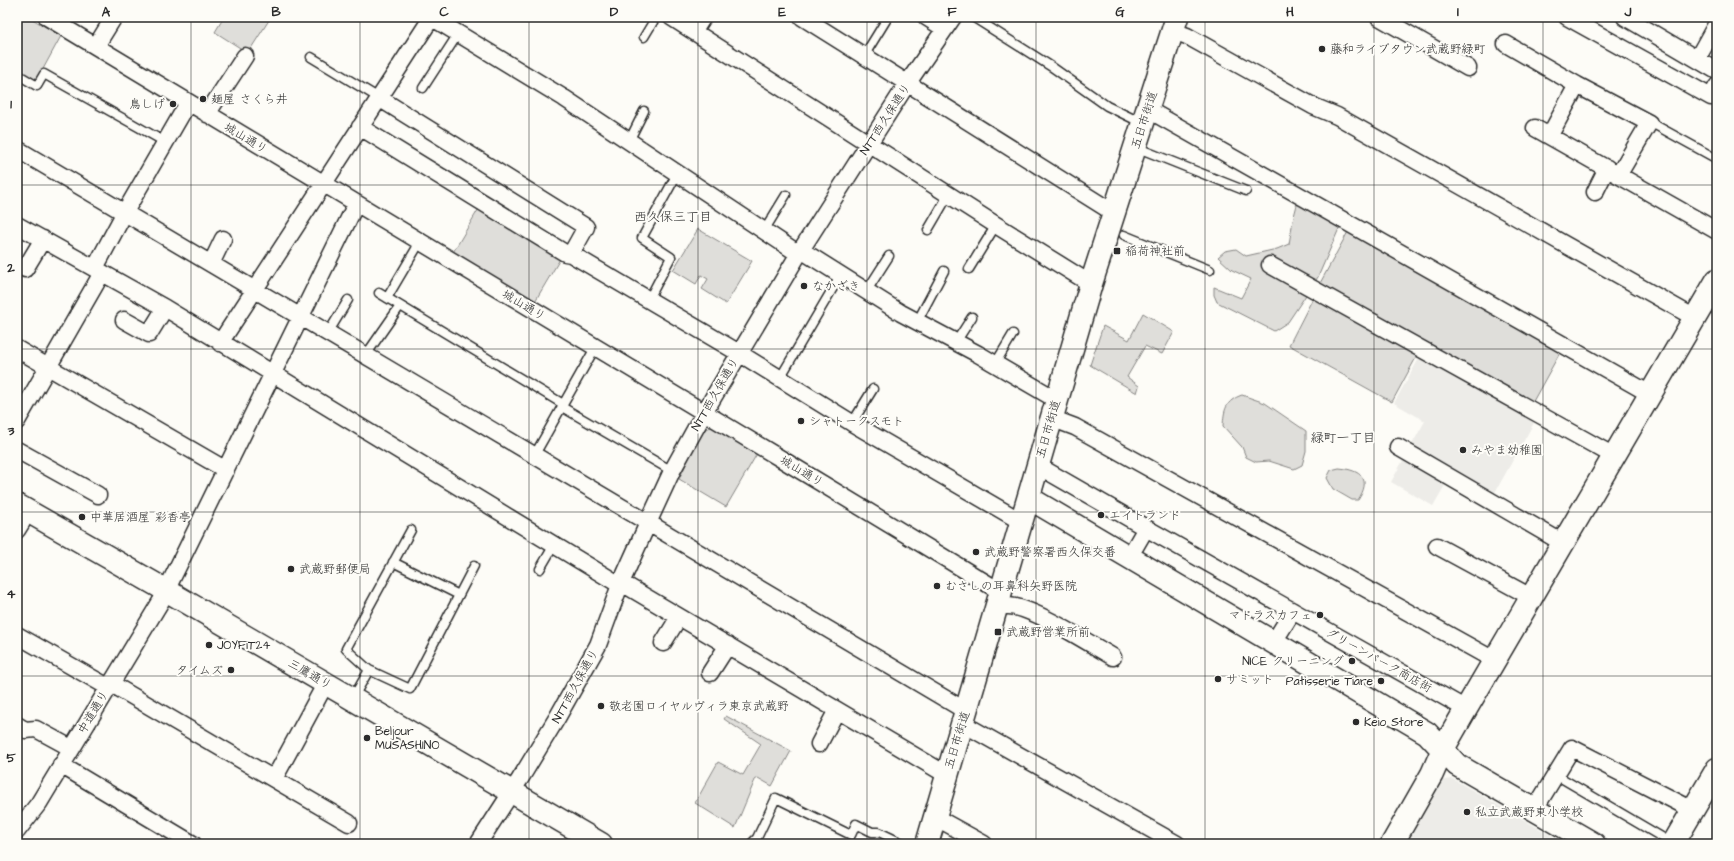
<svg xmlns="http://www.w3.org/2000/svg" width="1734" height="861" font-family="'Architects Daughter','Klee One',sans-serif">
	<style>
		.built { fill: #edece8 }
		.green { fill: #dfdeda; stroke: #858482 }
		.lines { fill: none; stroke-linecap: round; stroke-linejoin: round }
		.lane-casing { stroke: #2b2b2b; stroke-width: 11 }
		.street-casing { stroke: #2b2b2b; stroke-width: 19 }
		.secondary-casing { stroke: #2b2b2b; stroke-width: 25 }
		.primary-casing { stroke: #2b2b2b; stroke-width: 25 }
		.lane { stroke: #fdfcf7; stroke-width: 8 }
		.street { stroke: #fdfcf7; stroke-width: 16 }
		.secondary { stroke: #fdfcf7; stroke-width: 22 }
		.primary { stroke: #fdfcf7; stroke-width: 22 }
		.grid { fill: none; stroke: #2b2b2b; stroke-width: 1; stroke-opacity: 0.55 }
		.poi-dot { fill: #2b2b2b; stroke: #fdfcf7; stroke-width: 1.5 }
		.labels { text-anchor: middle; stroke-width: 4; stroke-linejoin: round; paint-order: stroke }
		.poi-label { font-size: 12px; fill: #2b2b2b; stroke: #fdfcf7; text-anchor: start }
		.street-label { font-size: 12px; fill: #2b2b2b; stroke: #fdfcf7 }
		.neighbourhood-label { font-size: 13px; fill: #2b2b2b; stroke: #fdfcf7 }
		.neatline { fill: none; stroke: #2b2b2b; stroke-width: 1.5 }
		.grid-label { font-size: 13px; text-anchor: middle; font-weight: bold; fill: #2b2b2b }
	</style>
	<rect width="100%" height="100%" fill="#fdfcf7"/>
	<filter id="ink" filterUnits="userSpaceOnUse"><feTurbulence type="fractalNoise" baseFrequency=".025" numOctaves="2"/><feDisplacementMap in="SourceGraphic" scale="8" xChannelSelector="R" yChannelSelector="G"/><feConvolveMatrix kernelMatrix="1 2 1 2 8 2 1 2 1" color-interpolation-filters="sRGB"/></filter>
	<g filter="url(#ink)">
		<path class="built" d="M1421,355l115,64 -47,84 -41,-23 -15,26 -42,-24 34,-61 -31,-18z
			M1453,779l113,65h-162l35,-63z"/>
		<path class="green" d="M17,17h12l32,19 -25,46 -19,-11z
			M224,17h47l-23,36 -33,-21z
			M1298,201l43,23 -23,53 -30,45 -14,9 -57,-29 -3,-7v-8l27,11 10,-19 -19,-9 -14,-13 7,-6 11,-2 10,7 31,-7 12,-5 4,-24z
			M481,205l82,49 -29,49 -82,-49z
			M1350,228l212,121 -31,56 -213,-118z
			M698,229l54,32 -26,43 -24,-15 6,-10 -7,-4 -5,9 -23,-14z
			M1315,294l104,58 -27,50 -103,-57z
			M1143,313l31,19 -12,22 -17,-8 -18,31 12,9 -2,7 -47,-28 13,-39 26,14z
			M1242,395l23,8 41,28v20l-4,14 -8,4 -25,-8 -13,1 -10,-5 -4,-10 -19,-21c1,-16 2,-25 19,-31z
			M713,426l45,26 -32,55 -47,-28 23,-48z
			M1339,468c22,2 33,11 19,32h-6l-19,-11 -6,-11 4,-8z
			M726,716l65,35 -19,35 -14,-8 -3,2 -20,48 -40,-25 23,-41 25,13 18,-31 -37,-25z"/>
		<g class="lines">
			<g class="lane-casing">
				<path id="lane" d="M973,17l79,50 55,39 35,17
					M644,37l12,-20
					M864,56l24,-39
					M311,57l68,41
					M17,74l20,12 7,-12 121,68
					M423,88l35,-54
					M1649,123l8,3 60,33
					M629,141l15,-30
					M1143,150l103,41
					M928,230l21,-36
					M764,231l22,-36
					M1124,235l86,35
					M969,269l27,-44
					M866,292l23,-36
					M379,293l184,111
					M387,298l33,-56
					M649,299l22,-42 -29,-19 35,-64
					M917,322l27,-51
					M328,333l20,-33
					M956,342l16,-25
					M366,355l34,-49
					M995,364l18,-30
					M780,378l60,-102
					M562,407l110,64
					M852,423l21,-34
					M534,456l61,-108
					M411,530l-65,119 23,21 41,19 64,-123
					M393,562l66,33
					M540,569l14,-24
					M353,698l16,-28
					M1556,775l109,64
					M751,844l6,-6 19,-40 75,37 5,-11 16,8h7l25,12"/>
			</g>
			<g class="street-casing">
				<path id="street" d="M47,17c318,193 637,382 954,575
					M431,17l133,81 235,156
					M671,17l325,208 95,59
					M802,17l312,196
					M926,17l19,12
					M1379,17l89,51
					M1567,17l144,80 6,-11
					M1625,17l92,54
					M694,31l9,-14
					M1173,31l14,5 126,70 24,10 358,202
					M1506,44l71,41 72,38 -30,51
					M96,46l18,-29
					M1697,59l20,-36
					M379,98l207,129 -15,27
					M1147,109l503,285
					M207,114l38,-58
					M360,127l205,126 6,1 168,99 113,70 170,99
					M1535,128l182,103
					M1550,135l27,-50
					M17,149l949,562
					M1595,192l12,-24
					M17,225l148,83 455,277
					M801,250l100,63 77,41 79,46
					M211,264l12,-25
					M1270,265l344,191
					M95,268l30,-56 63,-109
					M25,269l18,-30
					M124,320l25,14 16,-26
					M220,343l212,-326
					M17,349l209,121
					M1051,418l24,9 419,233
					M17,421l85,-148
					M1398,447l165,96
					M17,450l81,45
					M1047,471l99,57 320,181
					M17,530l5,-8
					M1437,546l94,51
					M1135,547l11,-19
					M622,583l325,192
					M1006,606c23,-2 84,38 107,51
					M1280,632l13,-21
					M17,635l91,52
					M663,643l16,-26
					M710,673l18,-28
					M110,683l239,140
					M962,723l215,121
					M17,725l8,5 11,-1 35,19
					M819,744l18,-34
					M61,765l132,79
					M274,779l47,-87
					M1539,802l33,-54 113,58
					M935,817l49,27
					M17,831l22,-28 122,-202 195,-397
					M478,844l42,-65 37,-61 41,-73 22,-60 28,-62 24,-52 32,-58 97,-163 106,-166 46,-67"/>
			</g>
			<g class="secondary-casing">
				<path id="secondary" d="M1029,498l398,235 30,32 137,79
					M17,505l159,91 425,248
					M1392,844l40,-70 11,-25 23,-40 251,-429
					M1673,844l44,-75"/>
			</g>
			<g class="primary-casing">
				<path id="primary" d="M927,844l164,-560 86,-267"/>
			</g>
			<use href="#lane" class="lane"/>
			<use href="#street" class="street"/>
			<use href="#secondary" class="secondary"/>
			<use href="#primary" class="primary"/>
		</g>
	</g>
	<path class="grid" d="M191,17v827M360,17v827M529,17v827M698,17v827M867,17v827M1036,17v827M1205,17v827M1374,17v827M1543,17v827M17,185h1700M17,349h1700M17,512h1700M17,676h1700"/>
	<g class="poi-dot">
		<circle cx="1322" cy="49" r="4"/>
		<circle cx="203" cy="99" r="4"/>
		<circle cx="173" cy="104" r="4"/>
		<rect x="1113" y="247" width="8" height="8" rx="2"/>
		<circle cx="804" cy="286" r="4"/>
		<circle cx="801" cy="421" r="4"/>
		<circle cx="1463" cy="450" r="4"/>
		<circle cx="1101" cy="515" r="4"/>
		<circle cx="82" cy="517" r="4"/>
		<circle cx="976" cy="552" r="4"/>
		<circle cx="291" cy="569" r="4"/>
		<circle cx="937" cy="586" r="4"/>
		<circle cx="1320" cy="615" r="4"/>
		<rect x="994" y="628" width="8" height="8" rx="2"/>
		<circle cx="209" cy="645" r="4"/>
		<circle cx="1352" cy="661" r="4"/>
		<circle cx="231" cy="670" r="4"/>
		<circle cx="1218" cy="679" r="4"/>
		<circle cx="1381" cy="681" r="4"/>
		<circle cx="601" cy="706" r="4"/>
		<circle cx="1356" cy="722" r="4"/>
		<circle cx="367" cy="738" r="4"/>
		<circle cx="1467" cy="812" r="4"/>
	</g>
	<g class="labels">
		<g class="poi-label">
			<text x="1330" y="53">藤和ライブタウン武蔵野緑町</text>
			<text x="211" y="103">麺屋 さくら井</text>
			<text x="165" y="108" text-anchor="end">鳥しげ</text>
			<text x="1125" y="255">稲荷神社前</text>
			<text x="812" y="290">なかざき</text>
			<text x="809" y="425">シャトークスモト</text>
			<text x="1471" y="454">みやま幼稚園</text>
			<text x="1109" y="519">エイトランド</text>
			<text x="90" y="521">中華居酒屋 彩香亭</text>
			<text x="984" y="556">武蔵野警察署西久保交番</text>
			<text x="299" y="573">武蔵野郵便局</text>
			<text x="945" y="590">むさしの耳鼻科矢野医院</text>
			<text x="1312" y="619" text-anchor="end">マドラスカフェ</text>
			<text x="1006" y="636">武蔵野営業所前</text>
			<text x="217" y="649">JOYFiT24</text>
			<text x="1344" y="665" text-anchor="end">NICE クリーニング</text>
			<text x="223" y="674" text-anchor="end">タイムズ</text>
			<text x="1226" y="683">サミット</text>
			<text x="1373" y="685" text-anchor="end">Patisserie Tiare</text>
			<text x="609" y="710">敬老園ロイヤルヴィラ東京武蔵野</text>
			<text x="1364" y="726">Keio Store</text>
			<text x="375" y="735">Beljour<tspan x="375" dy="14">MUSASHINO</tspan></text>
			<text x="1475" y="816">私立武蔵野東小学校</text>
		</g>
		<g class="street-label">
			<text transform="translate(885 119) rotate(-57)" y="4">NTT西久保通り</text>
			<text transform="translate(1144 120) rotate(-72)" y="4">五日市街道</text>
			<text transform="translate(246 138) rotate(31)" y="4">城山通り</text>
			<text transform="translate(524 305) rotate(31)" y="4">城山通り</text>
			<text transform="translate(715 394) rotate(-60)" y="4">NTT西久保通り</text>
			<text transform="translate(1048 429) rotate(-74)" y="4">五日市街道</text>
			<text transform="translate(802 471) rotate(31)" y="4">城山通り</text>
			<text transform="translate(1379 660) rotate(29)" y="4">グリーンパーク商店街</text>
			<text transform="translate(310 674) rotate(30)" y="4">三鷹通り</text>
			<text transform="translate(575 686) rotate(-61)" y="4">NTT西久保通り</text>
			<text transform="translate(93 712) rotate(-59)" y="4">中道通り</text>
			<text transform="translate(957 740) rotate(-73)" y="4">五日市街道</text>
		</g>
		<g class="neighbourhood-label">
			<text x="673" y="221">西久保三丁目</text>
			<text x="1343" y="442">緑町一丁目</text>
		</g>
	</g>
	<rect width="1734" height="861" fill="none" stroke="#fdfcf7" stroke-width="44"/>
	<rect x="22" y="22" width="1690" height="817" class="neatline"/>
	<g class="grid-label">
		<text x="106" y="16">A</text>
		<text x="276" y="16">B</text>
		<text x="444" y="16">C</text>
		<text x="614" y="16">D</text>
		<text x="782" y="16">E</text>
		<text x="952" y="16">F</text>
		<text x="1120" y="16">G</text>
		<text x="1290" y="16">H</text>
		<text x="1458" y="16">I</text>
		<text x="1628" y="16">J</text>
		<text x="11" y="108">1</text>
		<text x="11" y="272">2</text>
		<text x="11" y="435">3</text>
		<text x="11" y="598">4</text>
		<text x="11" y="762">5</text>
	</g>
</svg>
